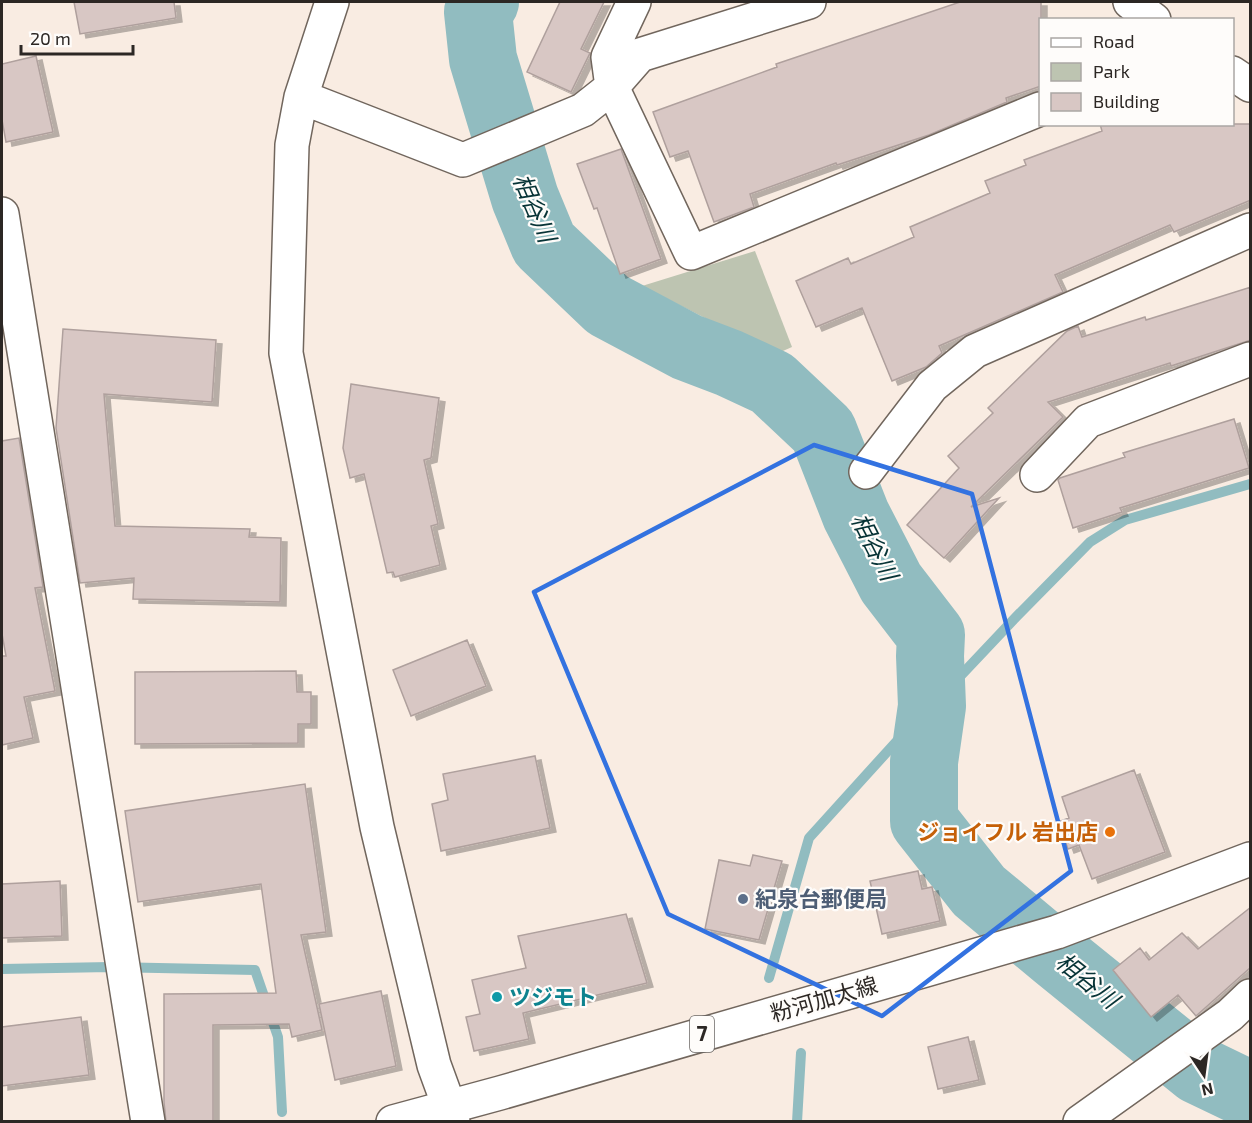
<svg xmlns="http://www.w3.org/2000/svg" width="1252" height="1123" font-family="'Exo 2','Noto Sans JP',sans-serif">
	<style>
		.green { fill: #bdc4b1 }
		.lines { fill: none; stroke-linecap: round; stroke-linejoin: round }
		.stream { stroke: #91bcc0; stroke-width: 10 }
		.river { stroke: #91bcc0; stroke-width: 68 }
		.building { fill: #d8c7c4; stroke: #afa09d; stroke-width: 1.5; filter: url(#shadow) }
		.minor-casing { stroke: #71665d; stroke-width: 36 }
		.major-casing { stroke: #71665d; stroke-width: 36 }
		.minor { stroke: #fff; stroke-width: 33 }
		.major { stroke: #fff; stroke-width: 33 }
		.marked { fill: none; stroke: #3372e0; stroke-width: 4.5; stroke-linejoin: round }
		.food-dot { fill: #e8710a; stroke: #fefcfa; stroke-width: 2 }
		.service-dot { fill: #5c6f8a; stroke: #fefcfa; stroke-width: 2 }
		.culture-dot { fill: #0f9aa8; stroke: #fefcfa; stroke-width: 2 }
		.labels { text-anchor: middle; stroke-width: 4.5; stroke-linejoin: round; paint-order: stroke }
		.shield { fill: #fefcfa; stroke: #6b6764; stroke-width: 1.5 }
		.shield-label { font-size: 21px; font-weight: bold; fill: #2c2724 }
		.food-label { font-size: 22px; font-weight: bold; fill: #c56008; stroke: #fefcfa; text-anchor: end }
		.service-label { font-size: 22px; font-weight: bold; fill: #4e5e75; stroke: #fefcfa; text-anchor: start }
		.culture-label { font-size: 22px; font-weight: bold; fill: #0d838f; stroke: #fefcfa; text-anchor: start }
		.street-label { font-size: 22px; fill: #2c2724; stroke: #fefcfa }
		.water-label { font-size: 24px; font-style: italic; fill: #073336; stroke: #fefcfa }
	</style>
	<defs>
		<filter id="shadow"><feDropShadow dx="6" dy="4" stdDeviation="0" flood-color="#0004"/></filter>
	</defs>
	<rect width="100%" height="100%" fill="#f9ece2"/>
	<path class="green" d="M755,251l37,96 -16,7 -134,-68z"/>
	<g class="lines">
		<path class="stream" d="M2,969l108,-2 145,3 23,67 4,75
			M769,978l40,-140 97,-107 26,-25 85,-90 73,-74 35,-22 125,-36
			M797,1122l4,-69"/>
		<path class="river" d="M485,2l-7,10 5,47 42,139 19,46 64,61 79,42 42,16 43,20 51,48 33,84 35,68 40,52 -1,21 2,50 -8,56v59l55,70 78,65 141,114 52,25"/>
	</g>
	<path class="building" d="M74,2h100l2,16 -96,16z
		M560,2h44l-23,47 9,4 -19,39 -44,-20z
		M960,2h81v84l-35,12 1,4 -78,33 -92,30 -1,-2 -86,31 4,13 -40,15 -26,-71 -18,6 -17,-45 124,-45 -1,-3z
		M36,56l17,76 -47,10 -4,-22v-56z
		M1100,124h151v76l-77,32 -4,-7 -115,50 8,17 -124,54 3,7 -16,14 -34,14 -30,-73 -46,19 -20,-46 52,-23 3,6 63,-27 -4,-10 80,-34 -5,-12 41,-16 -2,-5 78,-29z
		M621,149l40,110 -41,15 -23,-66 -3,1 -17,-45z
		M1251,287v53l-80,26 -1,-3 -122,39 15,15 -92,90 28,-9 -55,60 -37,-33 52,-57 -11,-12 45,-43 -5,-5 79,-77 11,-5 4,11 63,-20 1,3z
		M63,329l153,11 -4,62 -108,-8 11,132 135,3 -1,8 32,1 -1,64 -147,-3 1,-21 -54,5 -24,-155z
		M351,384l88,14 -8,60 -7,2 14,64 -7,2 9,39 -45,12 -2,-5 -6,1 -23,-99 -14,4 -7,-30z
		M1234,419l15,49 -129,40 2,4 -49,16 -15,-48 2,-2 65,-21 -2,-4z
		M19,438l24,149 -8,1 20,103 -31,6 9,41 -31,7v-89h4l-4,-22v-193z
		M467,640l19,46 -75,30 -18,-46z
		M296,671l1,21h14v32h-13v19l-163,1v-72z
		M535,756l15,72 -109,23 -9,-47 16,-4 -5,-26z
		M1134,770l31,82 -73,27 -13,-34 -11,4 -10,-27 11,-4 -7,-21z
		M305,784l21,148 -25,3 21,95 -30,7 -3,-13 -76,1v97h-47l-2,-20v-108l112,-1 -15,-109 -123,18 -13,-91z
		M753,855l29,6 -23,79 -54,-11 14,-69 31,6z
		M918,871l4,18 10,-2 8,34 -58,13 -12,-53z
		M60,881l2,55 -60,2v-54z
		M1251,907v60l-55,49 -18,-21 -27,22 -38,-47 27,-22 9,12 33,-27 16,16z
		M626,914l21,69 -124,30 6,26 -55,12 -8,-34 14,-3 -8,-34 54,-12 -8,-32z
		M381,991l15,75 -61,14 -16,-76z
		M81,1017l8,58 -87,11v-59z
		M968,1037l11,43 -41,9 -10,-42z"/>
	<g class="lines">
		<g class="minor-casing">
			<path id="minor" d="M332,2l-31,95 -9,48 -6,208 91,474 57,238 15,41 4,16
				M1130,2l24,18
				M1232,73l18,12
				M612,87l28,-32 169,-53
				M612,87l-4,-30 26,-55
				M301,97l162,63 120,-50 29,-23 79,166 349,-144
				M2,214l146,908
				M866,472l66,-86 43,-35 275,-121
				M1037,475l51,-54 162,-62
				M1080,1122l150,-107 20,-19"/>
		</g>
		<g class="major-casing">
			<path id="major" d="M393,1122l107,-29 557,-161 193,-73"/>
		</g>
		<use href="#minor" class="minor"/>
		<use href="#major" class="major"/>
	</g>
	<path class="marked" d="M814,445l158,49 99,377 -189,145 -214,-102 -134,-322z"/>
	<circle class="food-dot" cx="1110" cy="832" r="6"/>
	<circle class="service-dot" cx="743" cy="899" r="6"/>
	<circle class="culture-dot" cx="497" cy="997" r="6"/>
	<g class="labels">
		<rect class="shield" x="690" y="1016" width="24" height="36" rx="4.5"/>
		<g class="shield-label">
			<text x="702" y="1041">7</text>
		</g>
		<g class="food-label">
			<text x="1098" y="840">ジョイフル 岩出店</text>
		</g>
		<g class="service-label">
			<text x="755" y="907">紀泉台郵便局</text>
		</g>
		<g class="culture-label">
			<text x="509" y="1005">ツジモト</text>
		</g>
		<g class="street-label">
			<text transform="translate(824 999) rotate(-16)" y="8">粉河加太線</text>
		</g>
		<g class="water-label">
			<text transform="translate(534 208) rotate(67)" y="8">相谷川</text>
			<text transform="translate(874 547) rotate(63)" y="8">相谷川</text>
			<text transform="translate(1087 981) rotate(39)" y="8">相谷川</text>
		</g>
	</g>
	<rect width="1252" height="1123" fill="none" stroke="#2c2724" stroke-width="6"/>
	<rect x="1039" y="18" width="195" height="108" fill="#fefcfa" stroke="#aaa7a4" stroke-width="1.5"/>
	<rect x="1051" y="38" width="30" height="9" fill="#ffffff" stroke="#aaa7a4" stroke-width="1.5"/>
	<text x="1093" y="48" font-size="18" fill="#2c2724">Road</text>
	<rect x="1051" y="63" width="30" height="18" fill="#bdc4b1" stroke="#aaa7a4" stroke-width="1.5"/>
	<text x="1093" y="78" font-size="18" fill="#2c2724">Park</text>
	<rect x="1051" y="93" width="30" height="18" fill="#d8c7c4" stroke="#aaa7a4" stroke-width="1.5"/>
	<text x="1093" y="108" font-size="18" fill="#2c2724">Building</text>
	<g transform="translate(1204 1075) rotate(167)" stroke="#fefcfa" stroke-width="4.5" paint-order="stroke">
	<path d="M0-4.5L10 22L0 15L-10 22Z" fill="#2c2724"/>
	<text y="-9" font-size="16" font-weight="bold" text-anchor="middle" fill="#2c2724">N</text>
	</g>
	<path d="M21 45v9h112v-9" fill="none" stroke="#2c2724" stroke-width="3"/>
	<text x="30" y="45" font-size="18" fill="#2c2724" stroke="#fefcfa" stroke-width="4.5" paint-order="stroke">20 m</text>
</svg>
